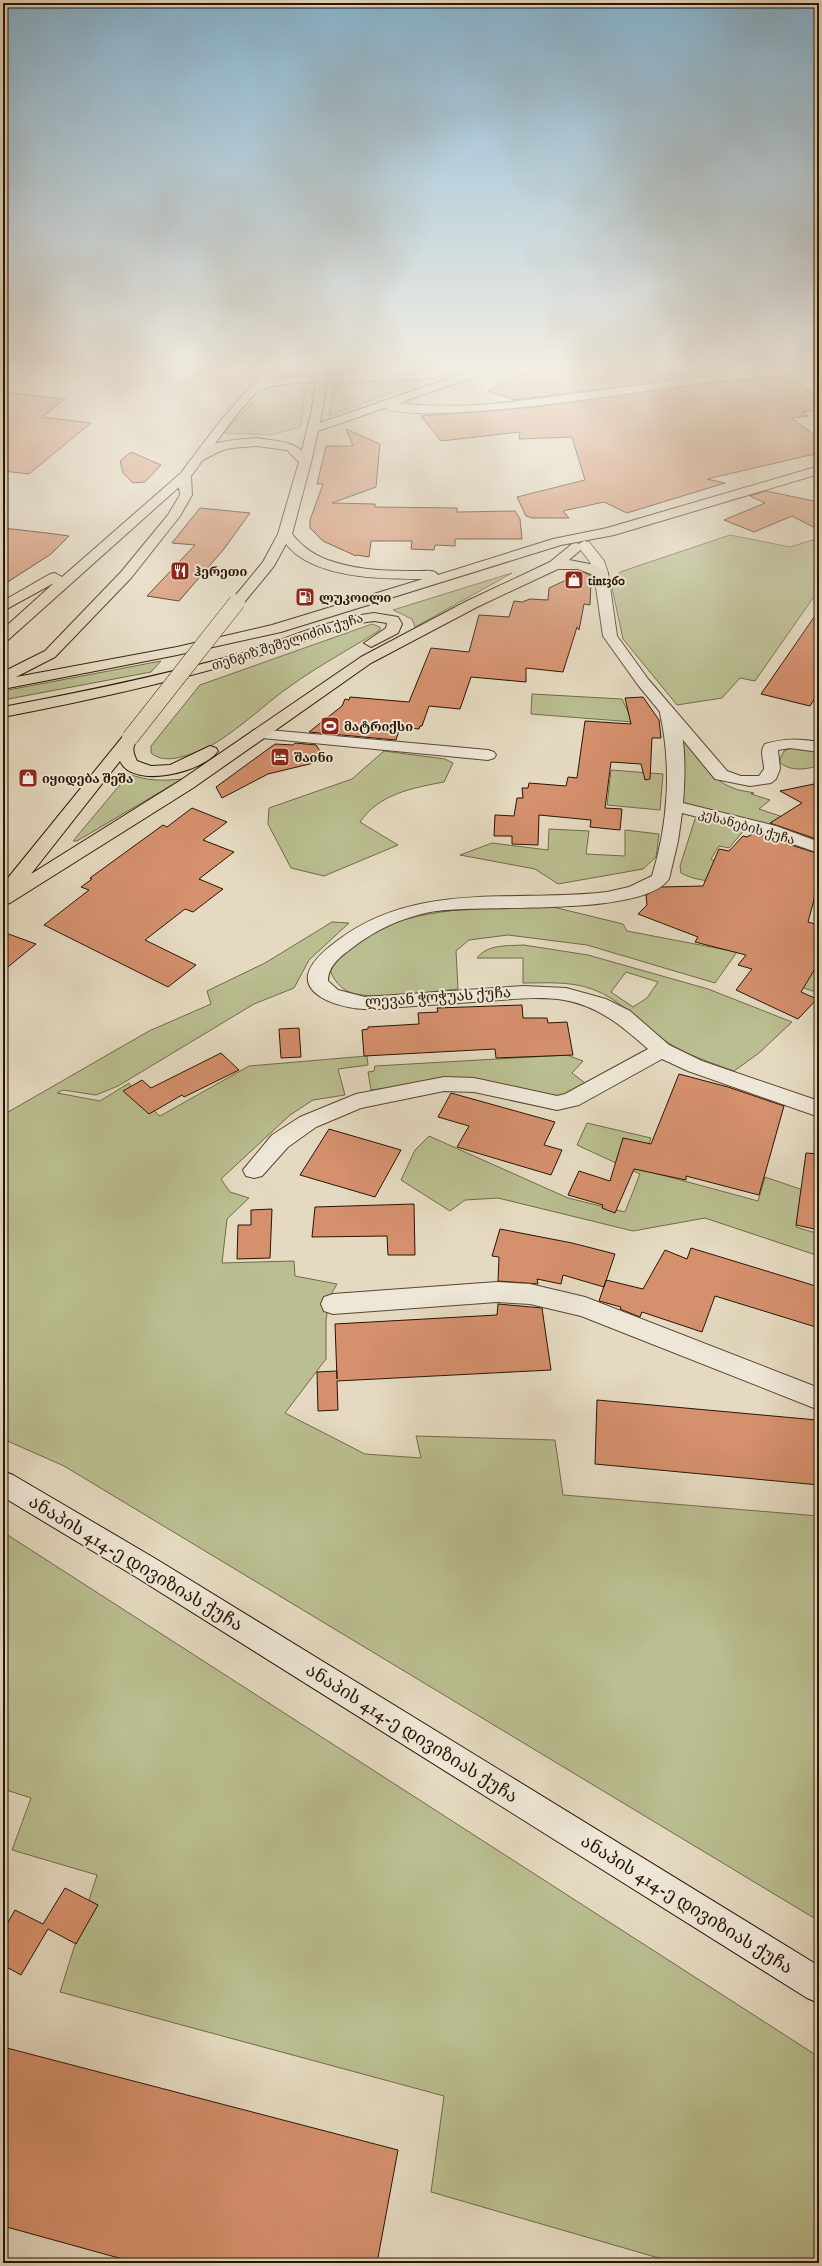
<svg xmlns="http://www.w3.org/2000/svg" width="822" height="2266" font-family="'IM FELL DW Pica','Noto Serif Georgian',serif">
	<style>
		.green { fill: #babe90; stroke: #726a49; fill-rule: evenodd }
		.building { fill: #d5906d; stroke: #291502 }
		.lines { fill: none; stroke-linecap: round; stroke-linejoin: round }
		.minor-casing { stroke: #584632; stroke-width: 2 }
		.tertiary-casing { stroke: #584632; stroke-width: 2 }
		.secondary-casing { stroke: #291502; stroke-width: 2 }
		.primary-casing { stroke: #291502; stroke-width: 2 }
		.minor { fill: #eee7d7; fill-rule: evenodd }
		.tertiary { fill: #eee7d7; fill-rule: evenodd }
		.secondary { fill: #eee7d7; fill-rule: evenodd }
		.primary { fill: #e5dac1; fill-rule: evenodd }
		.primary-bridge-casing { stroke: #291502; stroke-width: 17; stroke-linecap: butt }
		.primary-bridge { stroke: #e5dac1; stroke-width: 16 }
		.labels { text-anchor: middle; stroke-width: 4; stroke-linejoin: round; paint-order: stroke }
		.far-poi-label { font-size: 13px; font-weight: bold; fill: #291502; stroke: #eee7d7; text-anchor: start }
		.far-street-label { font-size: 13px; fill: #291502; stroke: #eee7d7 }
		.street-label { font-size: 15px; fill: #291502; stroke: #eee7d7 }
		.near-street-label { font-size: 18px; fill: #291502; stroke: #eee7d7 }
	</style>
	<rect width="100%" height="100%" fill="#e5dac1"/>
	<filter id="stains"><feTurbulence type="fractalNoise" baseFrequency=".005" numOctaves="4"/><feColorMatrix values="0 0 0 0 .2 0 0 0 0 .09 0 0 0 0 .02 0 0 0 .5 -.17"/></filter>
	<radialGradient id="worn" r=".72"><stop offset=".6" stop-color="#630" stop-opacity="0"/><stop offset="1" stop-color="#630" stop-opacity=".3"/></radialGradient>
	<path class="green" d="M282,365h27l-4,9 -32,4z
		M335,384h67l6,3 -79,29z
		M284,385l21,2 -4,40 -31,8 -46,-2 42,-45z
		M730,535l60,12 29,-9v61l-6,-1 -58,83 -15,-3 -18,20 -45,7 -54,-66 -12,-56 9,-11z
		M512,573l-97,54 -3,-8 -19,-9z
		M372,624l8,3v3c-30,19 -62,36 -91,57 -26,18 -65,57 -95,66 -14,5 -31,10 -43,0v-7l49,-61z
		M161,661l-10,11 -148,28v-9z
		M532,694l90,5 11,23 -102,-8z
		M676,727c15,21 30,51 57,61 6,3 14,3 21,5l-3,1 19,6 -11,9 27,9 -11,10 -89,-23 -3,-3z
		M791,748l28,3v15c-14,3 -26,6 -39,-3v-4l4,-8z
		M384,751l61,8 8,4 -9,19c-32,6 -65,12 -84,40l38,23 -74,31 -33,-8 -23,-44 1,-16 83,-29z
		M611,770l52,4 -3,36 -53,-5z
		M129,774c18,7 34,7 53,5l-105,62h-4z
		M703,817l43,11 -17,20 -10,-2 -8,13 12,5 -7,17c-13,0 -23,-2 -35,-8l-1,-7 15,-47z
		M549,829l40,2 -3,23 39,2v-26l34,4 -3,23 -13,12 -85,15 -23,-15 -75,-14 32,-12 56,7z
		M545,905l78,19 4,7 110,21 -22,31 -128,-38 -79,-10 -39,5 -13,11 2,38c-25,2 -91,13 -111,2 -10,-6 -15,-14 -18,-24 11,-10 23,-21 35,-29 44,-31 128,-31 181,-33z
		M332,922l17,1 -40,37 -15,28 -40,16 -136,82 -22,9 -33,-5 -6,3 43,8 29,-18 6,12 25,21 89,-50 118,-10 1,9 -30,4 7,26 -32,5 -23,15 -69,64 9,13 19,6 -22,21 -5,44 72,-2 1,15 42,8 -7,12 -4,24v39l-41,54 80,41 56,4 -5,-22 139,4 8,55 256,21v405l-755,-455 -61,-27v-324l146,-84 62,-27 -4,-13 58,-28z
		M524,945l64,10 120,34 84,33 -33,31 -25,18c-25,-9 -48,-16 -70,-31 -24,-16 -43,-41 -72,-51 -22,-8 -46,-6 -69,-6v-25h-46c10,-14 31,-12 47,-13zM626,972l32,10 -11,16 -14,9 -22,-15z
		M792,959l27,4v30l-34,-11z
		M567,1055l16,6 -11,12 17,13 -28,10 -116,-15 -74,9 -3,-18 6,-1 1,-5z
		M587,1123l64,15 -11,31 118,32 7,-24 38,13 -7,37 23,7v22l-114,-38 -72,13 -135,-33 -33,2 -15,11 -49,-31 14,-30 14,-14 139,62 57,14 15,-38 -63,-29z
		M3,1532l816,525v206h-143l-245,-71 13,-96 -384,-104 37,-117 -85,-25 19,-52 -28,-9z"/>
	<path class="building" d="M551,365h215l6,3 -257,32 -27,-9 13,-5 -6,-2z
		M786,377l33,19v14l-17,2 6,4 -17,2 28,20v15l-112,26 18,4 -98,30 -23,-11 -41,9 6,7h-37l-6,-2 -9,-19 68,-17 -13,-43 -53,2 1,-7 -79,9 -20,-25 114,-9 172,-24z
		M3,392l62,7 -23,18 49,6 -62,51 -26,-3z
		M346,429l34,15 -4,43 -44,16 43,1v3l82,1v4l58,-1 5,8 2,20h-67v7l-20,-1 -1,5 -23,-1 1,-8h-41l-2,16 -12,-2 -1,1 -33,-15 -13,-13v-8l13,-36h-6l9,-38h27z
		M131,452l30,13 -16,17 -12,1 -10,-10 -3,-12z
		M766,491l53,11v28l-27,-14 -38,16 -30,-12 41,-17 -15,-7z
		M200,508l50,5 -26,36 -45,52 -32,-5 48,-51 -23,-2z
		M3,528l44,5 22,3 -18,18 -48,31z
		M583,572l7,3 -1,7h2l-1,23 -6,-1 -5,26 -2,-3 -14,45 -37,-4v14l-55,-5 -11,32 -31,-3 -7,20h-2l-1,3 -19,-2 -4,13 -87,-8 33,-26 3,-7 4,1 1,-3 59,5 22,-54 38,4 10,-37 30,2 5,-16 8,1 8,-3 18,1 1,-12z
		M819,610v82l-9,14 -49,-12z
		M643,697l16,23 2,18h-9l-2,41 -5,1 -4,-16 -30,-2 -6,46 17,1 -2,21 -30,-3 1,-7 -52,-5 -1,30 -26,-1v-8h-18l1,-21 19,1 3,-18h6l-1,-10h6l1,-5 37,3 2,-9 9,1 8,-57 46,3 -6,-26z
		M295,743l21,2 10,15 -58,14 -46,24 -6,-11 59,-43 18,1z
		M819,783v57l-49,-17 32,-20 -22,-12z
		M192,808l35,14 -24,18 31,12 -35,27 24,10 -30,23 -8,-3 -40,31 51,25 -28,22 -124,-62 45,-35 -8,-3 11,-8 -2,-1 73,-53 4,2z
		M754,833l65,21v27l-11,41 11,3v37l-18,30 16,7 -19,20 -62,-29 16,-21 -14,-4 8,-10 -51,-13 3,-5 -60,-23 9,-9 -1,-10 15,-8 42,-1 16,-37 10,2 14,-15 4,1z
		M3,932l33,12 -33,27z
		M522,1005l1,13h24l1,5 19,-1 6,33 -77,3 -1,-9 -131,7 -2,-26 6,-1v-2l51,-3 -1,-11 20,-1 -1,-4z
		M299,1028l2,29 -20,1 -2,-29z
		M221,1053l18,17 -55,27 -2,-2 -33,19 -26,-23 19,-11 9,8z
		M679,1074l49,13 56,19 -25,89 -73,-19v4l-52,-11 -19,44 -13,-5 1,-3 -35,-10 11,-24 31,10 13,-43 28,6z
		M451,1093l104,29 -11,23 18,5 -11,25 -94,-28 12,-21 -31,-9z
		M329,1129l72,21 -26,47 -75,-22z
		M806,1153l13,1v76l-23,-5z
		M414,1204l1,51h-27l-1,-19 -75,1 3,-30z
		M272,1209l-2,49 -33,1 1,-34h13v-15z
		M500,1229l72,14 43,11 -11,33 -41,-12 -2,9 -24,-5 1,5 -40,-3 1,-24 -7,-1z
		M691,1248l128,39v41l-104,-32 -13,36 -60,-20 -2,5 -20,-8 1,-2 -22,-6 7,-21 37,9 22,-39 22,9z
		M498,1304l44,4 9,62 -214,11 1,29 -20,1 -1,-39 20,-1v8l-2,-55 162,-9z
		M597,1400l220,20 2,65 -224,-21z
		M65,1888l33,17 -22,39 -28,-15 -27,46 -18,-10v-34l12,-21 28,14z
		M3,2047l395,103 -21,113h-240l-134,-37z"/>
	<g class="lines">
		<g class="minor-casing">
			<path id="minor" d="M819,367v6c-38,2 -75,5 -112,9 -43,6 -307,50 -328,22l6,-3c65,11 132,1 196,-8 79,-10 158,-23 238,-26z
				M668,708l6,2c13,19 11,70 9,93l93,23 43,16v11l-55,-19 -82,-21 -4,28 -9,38c-27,39 -189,24 -239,33 -29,6 -55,18 -78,36 -12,9 -24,18 -24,33l10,9 27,7 159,-11 42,2 40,11 24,12 39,34 33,16 117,40v16l-131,-46 -26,-12 -83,46 -22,5 -83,-18 -30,-1 -83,17 -45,19 -28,20 -26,29 -8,2 -8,-2 -3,-6 29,-35 28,-18 56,-23 88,-17 30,1 83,18 8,-2 83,-45c-25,-22 -49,-43 -84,-49 -25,-4 -51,-1 -76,1 -30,2 -59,4 -88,6 -11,1 -23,3 -35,2 -17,0 -61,-10 -57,-34 3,-14 18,-26 29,-34 80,-61 177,-38 270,-49l22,-5 23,-11c16,-52 20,-109 8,-163l2,-3z
				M258,729l230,21 6,2 2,3 -2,3 -6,2 -236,-23 -2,-3 2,-3z
				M497,1282l33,2 55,13 234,91v22l-238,-94 -51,-12 -33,-2 -164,12 -9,-3 -3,-7 3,-7 9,-3z"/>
		</g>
		<g class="tertiary-casing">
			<path id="tertiary" d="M584,541l5,1 15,19 4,12 9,63 31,43 79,92 14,5h18l5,-7c0,-10 -5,-17 1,-25 22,-6 32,-5 54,-2v10l-29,-4 -12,2 2,19 -4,10 -5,4 -21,3 -35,-7 -77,-94 -35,-49 -9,-63 -4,-11 -13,-17z"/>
		</g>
		<g class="secondary-casing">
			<path id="secondary" d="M269,365h11l-14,17 35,-6 15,-1 1,-10h10v10l89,-1 48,-9h21l-1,2 20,-2 -1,2 -185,64 -7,31 -6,4 -6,-4 12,-48 5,-32c-15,0 -42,2 -56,8 -10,4 -48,58 -57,70h-8l-2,-3 25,-33zM479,368l-159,55 7,-41 89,-2z
				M3,1471l10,4 143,84 663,407v37l-12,-5 -671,-421 -133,-80z"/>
		</g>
		<g class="primary-casing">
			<path id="primary" d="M257,438c23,4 41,2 54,24l-19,72c11,14 25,23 42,28 28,9 58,9 87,9 5,0 13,-2 17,4l115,-36 54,-11 212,-62v8l-205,61 -53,10 -280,87 -104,23 -174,34v-10l6,-1 -6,-3 2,-4 40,-20 76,-79 47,-57 12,-20 -1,-8 -171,153 -5,1v-12l51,-46 -51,28v-10l47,-27 5,-1 7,4 119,-104c4,-5 8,-12 13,-17 15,-16 43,-16 63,-18zM257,446l30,4 12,12 -21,72 -15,28 -33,40 2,3h10l32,-39 12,-22c27,35 97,35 137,35l-151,46 -95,22 -161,30 39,-20 76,-79 49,-62 12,-21 -1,-19 12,-16 17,-9 11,-3z
				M577,543l7,4 -15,13 26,5 13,8 -2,3h-10l-18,-7h-20l-81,38 -106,56 -178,125 -183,115 -7,2v-21l121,-149h12l2,3c-6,9 -6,13 -1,23l14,5 19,-1 40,-19 6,2 2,3c-15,21 -85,39 -98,10l-89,113 150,-94 180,-123 106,-56 83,-39 22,-18z
				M374,613l24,4 4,7 -4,9 -27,14 -7,-4 22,-15 1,-5 -13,-2 -21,3 -7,-4 2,-3z
				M334,622l7,4 -2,3c-109,40 -222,66 -336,88v-10c79,-15 158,-31 236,-53 32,-9 63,-24 95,-32z"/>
		</g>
		<use href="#minor" class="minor"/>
		<use href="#tertiary" class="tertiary"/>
		<use href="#secondary" class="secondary"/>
		<use href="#primary" class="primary"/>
		<g class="primary-bridge-casing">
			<path id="primary-bridge" d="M130,738l107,-136"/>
		</g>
		<use href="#primary-bridge" class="primary-bridge"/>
	</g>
	<linearGradient id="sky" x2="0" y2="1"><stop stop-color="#87b6d4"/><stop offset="0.54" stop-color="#f3eee3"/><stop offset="1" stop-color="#f3eee3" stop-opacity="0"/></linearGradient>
	<rect width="822" height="682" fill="url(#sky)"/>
	<defs>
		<g id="restaurant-square" transform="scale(1)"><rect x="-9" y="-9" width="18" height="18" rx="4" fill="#8f2418" stroke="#eee7d7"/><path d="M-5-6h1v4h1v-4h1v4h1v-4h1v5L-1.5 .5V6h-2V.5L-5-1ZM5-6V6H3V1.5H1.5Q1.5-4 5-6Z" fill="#fff"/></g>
		<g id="shop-square" transform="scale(1)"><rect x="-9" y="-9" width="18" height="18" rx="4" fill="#8f2418" stroke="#eee7d7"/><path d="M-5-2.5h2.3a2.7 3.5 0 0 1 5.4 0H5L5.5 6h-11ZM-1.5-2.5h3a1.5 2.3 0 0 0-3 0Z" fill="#fff"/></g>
		<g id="fuel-square" transform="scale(1)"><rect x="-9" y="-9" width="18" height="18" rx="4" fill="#8f2418" stroke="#eee7d7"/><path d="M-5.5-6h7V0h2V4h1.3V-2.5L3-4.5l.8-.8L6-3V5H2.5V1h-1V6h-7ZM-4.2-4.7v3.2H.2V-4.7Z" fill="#fff"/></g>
		<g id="stadium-square" transform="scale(1)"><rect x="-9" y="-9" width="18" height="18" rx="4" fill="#8f2418" stroke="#eee7d7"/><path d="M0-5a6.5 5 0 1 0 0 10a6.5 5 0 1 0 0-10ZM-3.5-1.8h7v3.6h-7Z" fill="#fff"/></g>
		<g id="hotel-square" transform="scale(1)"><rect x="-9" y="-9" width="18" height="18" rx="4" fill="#8f2418" stroke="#eee7d7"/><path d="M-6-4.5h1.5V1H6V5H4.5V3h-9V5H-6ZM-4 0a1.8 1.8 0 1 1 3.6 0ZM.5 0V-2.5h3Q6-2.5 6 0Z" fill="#fff"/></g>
	</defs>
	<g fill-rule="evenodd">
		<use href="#restaurant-square" x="180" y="571"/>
		<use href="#shop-square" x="574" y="580"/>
		<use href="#fuel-square" x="305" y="597"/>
		<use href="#stadium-square" x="330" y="726"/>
		<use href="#hotel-square" x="280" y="757"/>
		<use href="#shop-square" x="28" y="778"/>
	</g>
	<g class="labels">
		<g class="far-poi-label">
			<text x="194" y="576">ჰერეთი</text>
			<text x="588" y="585">tint360</text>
			<text x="319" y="602">ლუკოილი</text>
			<text x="344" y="731">მატრიქსი</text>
			<text x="294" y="762">შაინი</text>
			<text x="42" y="783">იყიდება შეშა</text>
		</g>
		<g class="far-street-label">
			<text transform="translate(287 641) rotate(-18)" y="5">თენგიზ შეშელიძის ქუჩა</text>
			<text transform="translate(747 826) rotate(16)" y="5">კესანების ქუჩა</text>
		</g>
		<g class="street-label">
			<text transform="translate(438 997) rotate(-4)" y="5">ლევან ჭოჭუას ქუჩა</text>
		</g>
		<g class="near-street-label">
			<text transform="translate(136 1563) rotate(31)" y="6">ანაპის 414-ე დივიზიას ქუჩა</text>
			<text transform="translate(412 1733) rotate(32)" y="6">ანაპის 414-ე დივიზიას ქუჩა</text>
			<text transform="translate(687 1904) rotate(32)" y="6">ანაპის 414-ე დივიზიას ქუჩა</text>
		</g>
	</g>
	<rect width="822" height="2266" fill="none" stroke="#e5dac1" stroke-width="16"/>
	<rect x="4" y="4" width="814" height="2258" fill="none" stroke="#291502" stroke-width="2"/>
	<rect x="8" y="8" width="806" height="2250" fill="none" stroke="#291502"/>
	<rect width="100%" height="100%" filter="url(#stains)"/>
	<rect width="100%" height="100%" fill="url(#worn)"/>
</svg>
